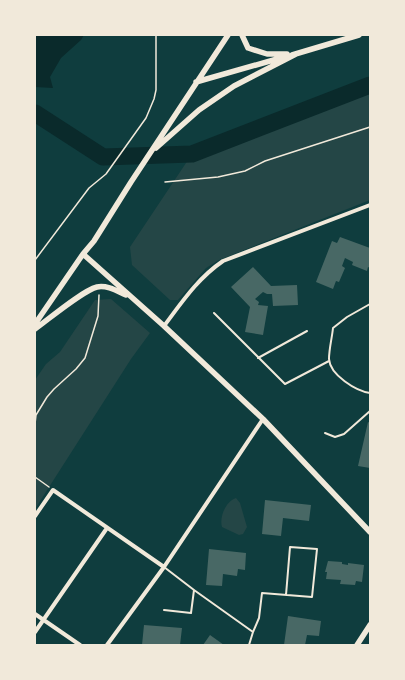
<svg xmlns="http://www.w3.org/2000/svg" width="405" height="680" font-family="Roboto,sans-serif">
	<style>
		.green { fill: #244646 }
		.water { fill: #0a2a2b }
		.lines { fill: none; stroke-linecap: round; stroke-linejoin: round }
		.river { stroke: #0a2a2b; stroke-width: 17 }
		.building { fill: #486865 }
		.path { stroke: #f1e9da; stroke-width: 1.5 }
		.service { stroke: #f1e9da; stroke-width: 2 }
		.minor { stroke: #f1e9da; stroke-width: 4 }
		.tertiary { stroke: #f1e9da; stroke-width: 5.5 }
	</style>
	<rect width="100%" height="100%" fill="#0f3d3e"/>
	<path class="green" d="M370,88v112l-151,60 -13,8 -28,32h-8l-38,-35 -2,-18 62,-93z
		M111,299l39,34 -19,26 -96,150v-129l11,-16 14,-12 35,-52z
		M236,498l4,5 7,24 -4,7 -4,1 -17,-8c-3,-10 4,-26 14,-29z"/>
	<path class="water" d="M35,35h49l-3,5 -20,18 -11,19 3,11 -18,-1z"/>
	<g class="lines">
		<path class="river" d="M35,113l68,44 89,-3 178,-69"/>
	</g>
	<path class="building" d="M340,237l30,11v20l-2,-1 -1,4 -15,-6 1,-3 -8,-4 -3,8 3,2 -6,14 -3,-1 -3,8 -17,-7 16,-41 5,2z
		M253,267l18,19 26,-1 1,20 -25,1 -1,-12h-5l-4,-2 -8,7 4,3 -1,3 10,1 -5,29 -18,-3 5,-25 -19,-20z
		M368,422l2,1v45l-12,-2z
		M265,500l46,5 -2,16 -26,-3 -2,18 -19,-2z
		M209,549l37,4 -1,17 -7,-1 -1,7 -14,-2 -1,12 -16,-1z
		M328,561l14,1v2l6,1v-2l16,2 -2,17 -6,-1 -1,4 -15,-1 1,-4 -15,-1 1,-7h-2z
		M288,616l33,5 -2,15 -12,-1 -2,10h-21z
		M144,625l38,3 -2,17h-38z
		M210,635l14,10h-21z"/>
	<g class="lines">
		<path class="path" d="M165,182l53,-5 27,-6 20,-10 105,-34
			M35,260l54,-72 17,-14 40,-56 8,-19 2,-9v-55
			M35,424l1,-9 11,-18 7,-8 22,-20 9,-11 13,-42 1,-21
			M35,477l14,10"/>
		<path class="service" d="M370,304l-23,13 -14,11c-1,10 -4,21 -4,31 1,16 27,32 41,34
			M214,313l71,71 44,-23
			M258,358l49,-27
			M325,433l10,4 9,-3 26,-23
			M164,567l30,23 59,42 -4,13
			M164,610l27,3 3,-23
			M253,632l6,-14 3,-25 50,4 5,-48 -27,-2 -4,48"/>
		<path class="minor" d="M164,326c18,-24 34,-48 59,-65l147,-56
			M35,516l18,-26 111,77
			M35,614l45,31
			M35,632l72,-104
			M107,645l57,-78 99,-148"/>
		<path class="tertiary" d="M242,35l6,13 19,6h20
			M292,55l67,-20
			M196,82l88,-25
			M156,148l43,-38 35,-24 62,-32
			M83,254l81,72 99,93 107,113
			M35,324l48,-70 11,-13 37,-59 97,-147
			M35,329c14,-10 47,-38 62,-42 10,-2 20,4 29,8
			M357,645l13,-20"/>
	</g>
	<rect width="405" height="680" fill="none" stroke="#f1e9da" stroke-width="72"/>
</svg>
